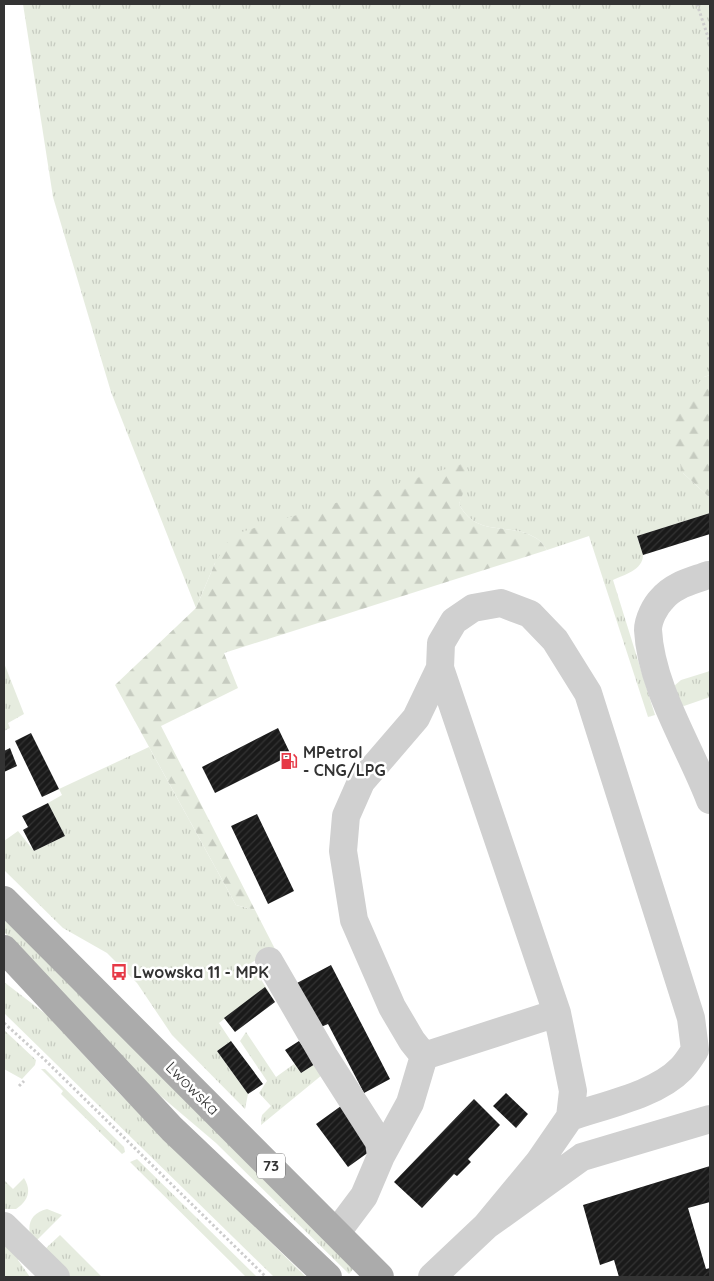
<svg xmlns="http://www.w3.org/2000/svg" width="714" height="1281" font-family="Quicksand,sans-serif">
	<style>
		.grass { fill: url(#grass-tufts) }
		.forest { fill: url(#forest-firs) }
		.building { fill: url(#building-hatch) }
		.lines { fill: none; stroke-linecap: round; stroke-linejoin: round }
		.path { stroke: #cdcdcd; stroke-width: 3; stroke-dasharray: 2.5 2.5; stroke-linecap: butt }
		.minor { stroke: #d0d0d0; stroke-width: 28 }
		.major { stroke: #ababab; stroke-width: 28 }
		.labels { text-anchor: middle; stroke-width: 5; stroke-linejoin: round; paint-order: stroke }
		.shield { fill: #fff; stroke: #707070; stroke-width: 1 }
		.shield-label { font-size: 15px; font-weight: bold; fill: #333 }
		.poi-label { font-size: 16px; font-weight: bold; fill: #333; stroke: #fff; text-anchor: start }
		.street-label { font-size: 16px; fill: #333; stroke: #fff }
	</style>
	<defs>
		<pattern id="grass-tufts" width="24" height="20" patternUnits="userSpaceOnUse" patternTransform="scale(1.25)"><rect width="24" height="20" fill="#e6ecdf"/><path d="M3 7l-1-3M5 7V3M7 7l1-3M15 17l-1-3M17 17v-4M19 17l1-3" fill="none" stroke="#c6cbc0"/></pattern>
		<pattern id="forest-firs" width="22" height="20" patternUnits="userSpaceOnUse" patternTransform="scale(1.25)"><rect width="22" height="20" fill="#e6ecdf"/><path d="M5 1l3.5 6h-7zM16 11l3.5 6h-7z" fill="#c6cbc0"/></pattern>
		<pattern id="building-hatch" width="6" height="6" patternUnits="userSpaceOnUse" patternTransform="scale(1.25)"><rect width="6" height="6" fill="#1a1a1a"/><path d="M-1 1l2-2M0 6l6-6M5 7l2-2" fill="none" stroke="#333"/></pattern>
	</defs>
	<rect width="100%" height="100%" fill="#fff"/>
	<path class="grass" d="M23,4h687v371l-6,2 -21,96 27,25v15l-73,23c1,6 5,13 6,19 0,15 -19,20 -30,25l42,135 -7,2 -59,-181 -42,14c-3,-4 -7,-10 -11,-12 -27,-17 -59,1 -77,-34l4,-13 -248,72 -19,45 -85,-216 -58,-195z
		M4,663l20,51 -16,9 2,5 -6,3z
		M710,671v26l-26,9 -6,-2 -4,-18 7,-6z
		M149,747l87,158 19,5 20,39 -24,14 24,39 -11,-14 -45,35 12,18 -14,10 31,43 -3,15 -73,-74 -35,-52 -30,-30 -44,-25 -59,-58v-29l14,-10 16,20 31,-15 -17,-33 14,-8 -3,-6z
		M4,919l352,347 -7,8 -133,-131 -86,-73 -126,-138z
		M4,982l43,33 71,77 188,185h-32l-270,-264z
		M4,1030l32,30 -1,5 -13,14 -18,-10z
		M246,1032l30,45 18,-13 7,9 14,-9 7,11 -61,50 1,-10 9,-9 -12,-13 8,-12 -27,-40z
		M41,1069h4l79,78 1,5 -3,2 -61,-60 2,-3z
		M137,1159l120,118h-11l-116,-115z
		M24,1178c8,13 4,23 -8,31h-12v-29l9,9z
		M47,1209l15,6 -28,28c-9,-14 -5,-30 13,-34z
		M60,1235l42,42h-33l-26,-26z
		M4,1242l16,15 -2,3 12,17h-26z"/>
	<path class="forest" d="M710,375v123l-27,-25 -13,-38 10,-32 24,-26z
		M465,463l5,12 -11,29c18,35 50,17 77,34 4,2 8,8 11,12l-323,103 14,35 -77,38 94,184 -19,-5 -121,-220 81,-77 19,-45 17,-28z"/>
	<path class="building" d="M710,513v21l-67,21 -6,-19z
		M278,728l13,27 -76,38 -13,-26z
		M31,733l28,56 -17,8 -27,-56z
		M10,748l7,18 -13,6v-21z
		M48,803l17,33 -31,15 -11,-21 5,-3 -6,-11z
		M257,814l37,77 -26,13 -37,-78z
		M331,965l59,114 -26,14 -36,-69 -7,3 -24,-44z
		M265,987l10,15 -40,30 -11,-14z
		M231,1041l32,43 -15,10 -31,-43z
		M299,1041l16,23 -14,9 -16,-23z
		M506,1093l22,21 -12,14 -23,-22z
		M474,1099l26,26 -32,34 3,3 -14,14 -3,-2 -32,34 -28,-26z
		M341,1106l32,43 -25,18 -32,-43z
		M710,1166v36l-22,6 18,61 4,-1v9h-91l-5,-17 -14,5 -17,-60z"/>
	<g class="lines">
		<path class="path" d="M697,4l13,39
			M4,1023l41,37 221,217
			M19,1086l5,-5"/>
		<path class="minor" d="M708,575c-16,6 -35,10 -46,24 -7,7 -14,21 -14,31 3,58 42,117 62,170
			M440,668l-24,50 -55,64 -15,34 -3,35 11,69 38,87 20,34 12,15 133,-43
			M269,961l55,95 55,86 2,14
			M4,1226l52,51
			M486,1226l53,-64 31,-45 3,-26 -16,-78 -117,-345 1,-25 13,-22 19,-13 28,-5 29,11 25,26 33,53 103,325 4,32c-4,6 -8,13 -14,19 -25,26 -77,36 -111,48
			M337,1232l27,-36 17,-40 29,-53 14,-47
			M432,1277l54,-51 96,-69 128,-38"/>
		<path class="major" d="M4,900l376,377
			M4,949l168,180 156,148"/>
	</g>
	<defs>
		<g id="fuel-bare" transform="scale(1.35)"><path d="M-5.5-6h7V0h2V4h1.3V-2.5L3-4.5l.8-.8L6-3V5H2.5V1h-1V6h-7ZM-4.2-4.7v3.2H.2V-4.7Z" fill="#e63946" stroke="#fff" stroke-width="2.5" paint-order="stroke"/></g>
		<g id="bus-bare" transform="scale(1.35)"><path d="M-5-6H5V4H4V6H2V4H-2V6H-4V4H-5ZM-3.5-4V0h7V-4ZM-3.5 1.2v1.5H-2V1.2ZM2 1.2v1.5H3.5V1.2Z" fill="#e63946" stroke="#fff" stroke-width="2.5" paint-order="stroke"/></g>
	</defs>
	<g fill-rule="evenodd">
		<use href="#fuel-bare" x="289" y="761"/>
		<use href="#bus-bare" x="119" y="972"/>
	</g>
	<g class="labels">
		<rect class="shield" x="257" y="1153.5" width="28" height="25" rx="4"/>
		<g class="shield-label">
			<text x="271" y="1171">73</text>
		</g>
		<g class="poi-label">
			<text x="303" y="758">MPetrol<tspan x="303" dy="18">- CNG/LPG</tspan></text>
			<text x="133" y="978">Lwowska 11 - MPK</text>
		</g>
		<g class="street-label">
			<text transform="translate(193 1088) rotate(45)" y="6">Lwowska</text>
		</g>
	</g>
	<rect width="714" height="1281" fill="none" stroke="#333333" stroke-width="10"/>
</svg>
